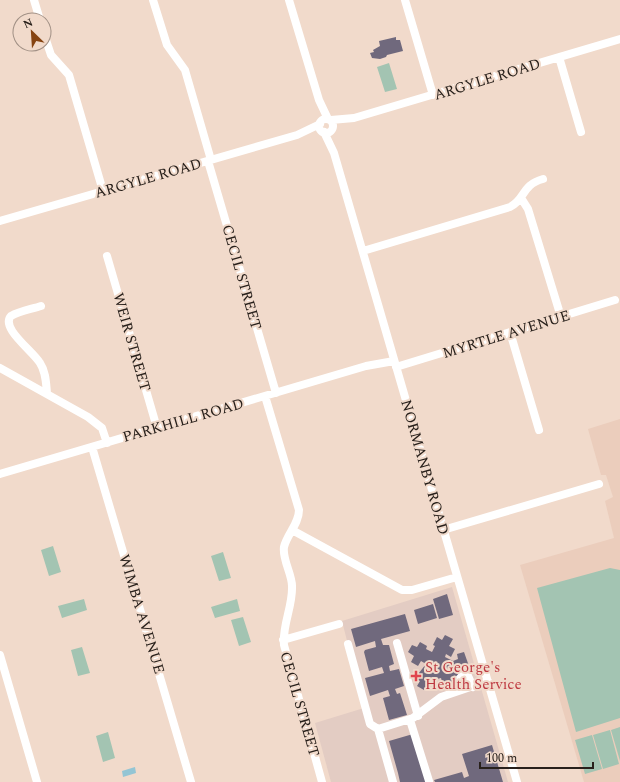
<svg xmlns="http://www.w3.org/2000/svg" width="620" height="782" font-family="Spectral,serif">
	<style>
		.built { fill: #ebcdbc }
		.medical { fill: #e3ccc3 }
		.green { fill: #a3c4b2 }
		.water { fill: #94c5d4 }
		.building { fill: #70697d }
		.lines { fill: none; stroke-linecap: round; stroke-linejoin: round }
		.minor { stroke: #fff; stroke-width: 8 }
		.health-dot { fill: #e0444e; stroke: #f1dacb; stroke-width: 1.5 }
		.labels { text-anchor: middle; stroke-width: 4; stroke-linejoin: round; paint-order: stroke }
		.street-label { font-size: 15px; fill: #28201b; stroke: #f1dacb }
		.health-label { font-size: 15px; fill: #be3a42; stroke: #f1dacb; text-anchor: start }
	</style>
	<rect width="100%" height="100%" fill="#f1dacb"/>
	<path class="built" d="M620,419v363h-36l-64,-217 94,-27 -9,-37 8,-4 -7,-22h-5l-13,-46z"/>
	<path class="medical" d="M452,587l56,195h-177l-16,-59 49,-15 -22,-87z"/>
	<path class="green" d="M389,63l8,26 -12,3 -8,-25z
		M53,546l8,26 -12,4 -8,-26z
		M223,552l8,26 -12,3 -8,-25z
		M610,568l10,2v148l-44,14 -39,-144z
		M84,599l3,11 -25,8 -4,-12z
		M237,599l3,12 -25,7 -4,-11z
		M243,617l8,25 -12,4 -8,-26z
		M82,647l8,26 -12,3 -7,-26z
		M620,727v34l-9,-31z
		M610,730l9,34 -16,5 -10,-34z
		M108,732l7,26 -12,4 -7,-26z
		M592,735l10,34 -17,5 -10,-34z"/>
	<path class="water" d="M135,767l1,6 -13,4 -1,-6z"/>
	<path class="building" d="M396,37v3h4l3,11 -16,4 -1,2 -6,2 -8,-1 -2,-5 4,-1 -1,-2 7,-4 -1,-5z
		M447,594l6,21 -14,4 -6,-20z
		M433,604l4,14 -19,6 -4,-14z
		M405,614l5,17 -29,8 2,6h6l5,19 -5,2 1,5 9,-2 5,17 -9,3 2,5 3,-1 7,22 -18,5 -6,-22 7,-2 -2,-6 -18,6 -5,-18 19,-5 -2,-6 -13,4 -5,-19 1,-2 11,-3 -1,-6 -19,6 -5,-18z
		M445,635l8,4 -4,7 6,3 -4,8 -5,-3 -1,3 8,4 5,-2 -1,-5 7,-2 6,17 -14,4 8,5 -2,3 -8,-5 3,10 -13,3 -3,-11 -4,1 -3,8 -6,-3 -4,6 -7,-4 3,-5 -5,-3 11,-14 -5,-3 -3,5 -7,-4 3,-6 -6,-4 4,-7 5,2 3,-5 7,4 -1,3 6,3 3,-6 -2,-1 4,-8 5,3z
		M413,734l13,48h-26l-2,-9 -9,-32z
		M492,745l11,37h-68l-1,-2 28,-8 2,6 5,-2 -7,-22z"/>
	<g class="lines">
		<path class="minor" d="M34,0l6,20
			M153,0l14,45 18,25 26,90
			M289,0l30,100 9,19
			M405,0l28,95
			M44,34l7,21 18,20 34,116
			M559,57l22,75
			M319 126a7 7 0 1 1 14 0a7 7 0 1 1-14 0Z
			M331,120l23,-2 266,-79
			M324,132l10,21 183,629
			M208,161l68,232
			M521,198l7,11 33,108
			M0,221l297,-86 23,-11
			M363,251l147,-44c16,-8 11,-22 33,-28
			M107,256l50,172
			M41,306c-9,3 -21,5 -30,10 -11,12 22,35 29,47 6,9 6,20 7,30
			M510,332l29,98
			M396,367l219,-67
			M0,368l88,49 14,11 5,15
			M265,396l34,114c0,14 -12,24 -15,37 -2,12 8,27 8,39 1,20 -10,39 -8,59l38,137
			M92,447l99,335
			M0,474l366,-108 28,-5
			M292,530l110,60h10l45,-13
			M443,530l156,-46
			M283,640l56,-16
			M397,643l21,73
			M348,644l22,80 8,5 15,53
			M0,655l37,127
			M461,690l-2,-11 4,-4 5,1 5,11
			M410,720l19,61
			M378,729l35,-11 28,-21 47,-16"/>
	</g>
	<path class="health-dot" d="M414 670h4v4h4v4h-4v4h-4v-4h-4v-4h4z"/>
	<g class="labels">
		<g class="street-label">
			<text transform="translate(487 79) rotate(-17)" y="5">ARGYLE ROAD</text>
			<text transform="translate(148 178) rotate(-16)" y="5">ARGYLE ROAD</text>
			<text transform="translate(242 277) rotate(74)" y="5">CECIL STREET</text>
			<text transform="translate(506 334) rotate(-17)" y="5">MYRTLE AVENUE</text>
			<text transform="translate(132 342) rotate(74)" y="5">WEIR STREET</text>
			<text transform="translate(183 420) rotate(-16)" y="5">PARKHILL ROAD</text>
			<text transform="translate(425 467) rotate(74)" y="5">NORMANBY ROAD</text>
			<text transform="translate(142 614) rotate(73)" y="5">WIMBA AVENUE</text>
			<text transform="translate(300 704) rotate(74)" y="5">CECIL STREET</text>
		</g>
		<g class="health-label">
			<text x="425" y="672">St George's<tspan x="425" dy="17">Health Service</tspan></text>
		</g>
	</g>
	<g transform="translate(32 32) rotate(335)"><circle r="19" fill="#f1dacb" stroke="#a19085"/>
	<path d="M0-3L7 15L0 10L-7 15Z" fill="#864412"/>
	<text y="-6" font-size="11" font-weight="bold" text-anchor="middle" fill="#28201b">N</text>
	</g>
	<path d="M480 762v6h113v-6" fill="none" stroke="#28201b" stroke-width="2"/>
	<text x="486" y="762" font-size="12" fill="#28201b" stroke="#f1dacb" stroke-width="3" paint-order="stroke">100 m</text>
</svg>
